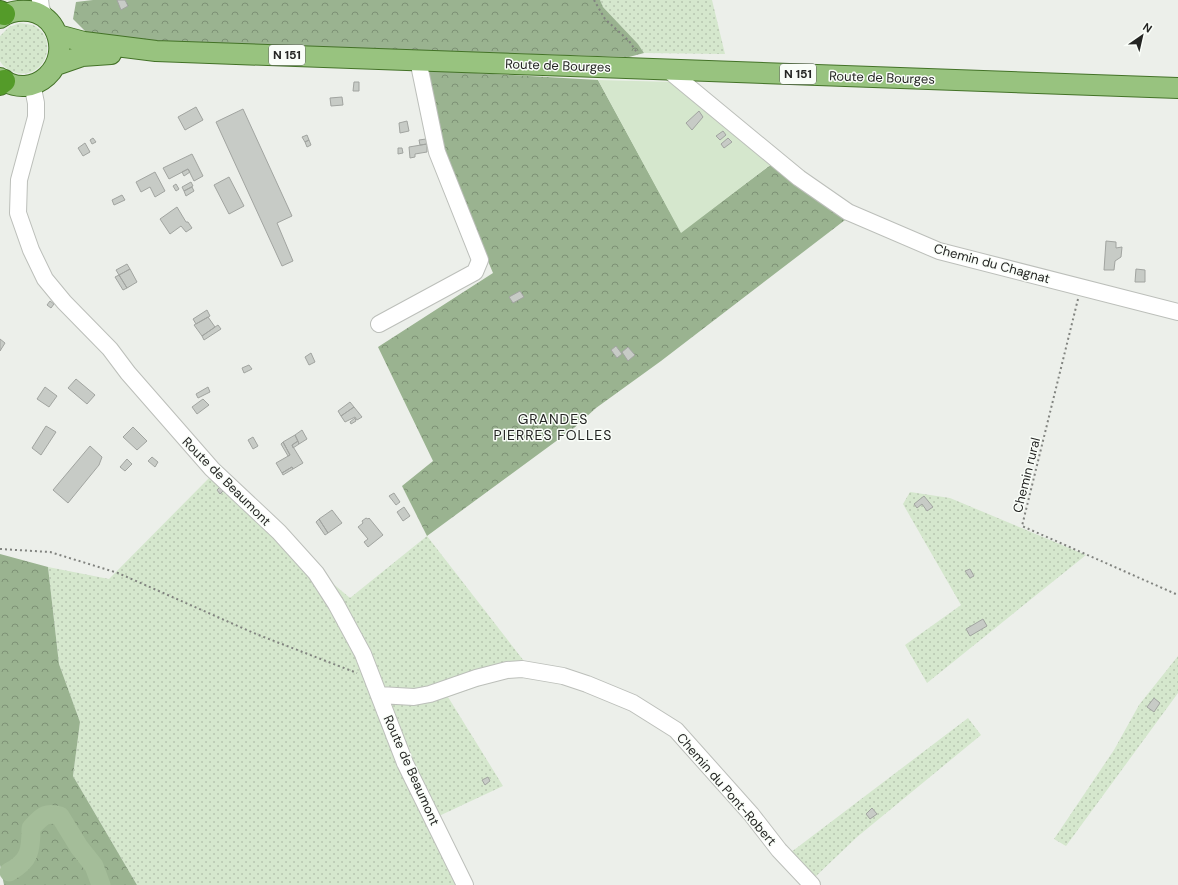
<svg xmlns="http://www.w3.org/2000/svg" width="1178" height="885" font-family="'DM Sans',sans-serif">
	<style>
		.grass { fill: url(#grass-dots) }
		.forest { fill: url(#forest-crowns) }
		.garden { fill: #d5e7cd }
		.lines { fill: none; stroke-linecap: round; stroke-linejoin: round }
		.river { stroke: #a4bd99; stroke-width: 19 }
		.building { fill: #c7cbc6; stroke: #a1a4a0 }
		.minor-casing { stroke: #bcbfba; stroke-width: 18 }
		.major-casing { stroke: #437227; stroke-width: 22 }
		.highway-casing { stroke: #437227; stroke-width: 24 }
		.path { stroke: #81837f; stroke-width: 2; stroke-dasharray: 2 3; stroke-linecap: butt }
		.minor { stroke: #fff; stroke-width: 16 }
		.major { stroke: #98c37f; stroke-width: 20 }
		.highway { stroke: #549b29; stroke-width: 22 }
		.labels { text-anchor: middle; stroke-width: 3; stroke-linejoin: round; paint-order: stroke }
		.shield { fill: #f9fdf8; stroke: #646663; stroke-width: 1 }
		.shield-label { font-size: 12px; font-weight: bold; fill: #242523 }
		.street-label { font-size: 13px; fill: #242523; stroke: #f9fdf8 }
		.neighbourhood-label { font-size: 14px; letter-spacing: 1px; fill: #242523; stroke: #f9fdf8 }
	</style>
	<defs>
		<pattern id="grass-dots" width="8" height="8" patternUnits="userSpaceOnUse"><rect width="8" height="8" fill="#d5e7cd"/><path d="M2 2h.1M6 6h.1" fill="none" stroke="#b7c6b0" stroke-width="1.8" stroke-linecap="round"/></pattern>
		<pattern id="forest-crowns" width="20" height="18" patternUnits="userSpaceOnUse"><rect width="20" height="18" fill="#9ab390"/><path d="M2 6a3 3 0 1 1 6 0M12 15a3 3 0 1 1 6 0" fill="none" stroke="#7d9175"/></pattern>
	</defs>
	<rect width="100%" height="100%" fill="#ecefea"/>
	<path class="grass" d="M600,0h112l13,54 -81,-1 -6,-9 -35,-37z
		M20,23c4,1 9,1 13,2 29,14 10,60 -22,46 -4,-2 -9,-6 -11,-10 0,-5 0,-19 0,-25l9,-9z
		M212,475l62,59 76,64 77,-62 100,129 -19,11 -60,21 55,89 -64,30 34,69h-336l-64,-109 7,-54 -21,-58 -11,-97 61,12z
		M910,492l40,6 136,57 -159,128 -22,-38 56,-40 -58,-101z
		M1178,656v37l-112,153 -12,-7 60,-89 25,-45z
		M968,718l13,17 -124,102 -43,41 -24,-25z"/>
	<path class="forest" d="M93,0h507l3,7 35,37 6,9 -15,4 -478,-15 -60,-5 -18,-18 3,-17z
		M423,70l175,10 83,152 92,-69 37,32 35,25 -184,141 -65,47 -22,20 -147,108 -25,-50 31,-25 -55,-114 115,-74 -40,-95z
		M0,554l48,13 11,97 21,58 -7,54 64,109h-133l-4,-20z"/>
	<path class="garden" d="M598,80l76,2 99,81 -92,70z"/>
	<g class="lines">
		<path class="river" d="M9,872c21,-11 22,-22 22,-44 10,-10 13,-17 29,-12l19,31 15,19 7,19"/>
	</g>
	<path class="building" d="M117,0h8l3,6 -7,4z
		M354,82h5v9h-6z
		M342,97l1,8 -12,1 -1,-8z
		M196,107l7,13 -18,10 -7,-13z
		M243,109l49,107 -15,7 16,38 -11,5 -66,-144z
		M699,111l4,6 -11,13 -6,-7z
		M407,121l2,10 -9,2 -1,-10z
		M723,131l3,4 -6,5 -4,-4z
		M307,135l2,5 -4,2 -3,-5z
		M93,138l3,4 -4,2 -2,-4z
		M728,138l4,4 -8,6 -3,-4z
		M426,139l1,5 -7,1 -1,-5z
		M309,140l2,5 -4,2 -2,-5z
		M85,143l5,9 -7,4 -5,-8z
		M427,144v8l-12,2v3l-5,1 -1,-11z
		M398,148h4l1,5 -5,1z
		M192,154l11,22 -9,5 -6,-12 -19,10 -6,-11z
		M188,169l2,3 -6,4 -2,-4z
		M155,172l10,19 -10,6 -5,-10 -9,5 -5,-10z
		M229,177l15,29 -15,8 -15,-29z
		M191,182l2,4 -9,5 -2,-4z
		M176,184l3,5 -3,2 -3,-5z
		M192,187l2,4 -8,5 -2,-5z
		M122,195l3,5 -11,5 -2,-5z
		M177,207l9,15h2l4,6 -6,4 -5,-6 -11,8 -10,-15z
		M1106,241l10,1v6l6,-1 -1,10 -6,4 -1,9h-10z
		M127,264l3,5 -11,6 -3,-5z
		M130,269l7,13 -10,6 -8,-13z
		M1136,269l9,1v12h-10z
		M119,275l8,13 -4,2 -8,-13z
		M520,291l4,6 -11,6 -4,-6z
		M50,301l4,3 -3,4 -4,-3z
		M207,310l3,6 -14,8 -3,-5z
		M208,317l7,10 -13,9 -8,-11z
		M218,325l3,4 -17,11 -2,-4z
		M0,339l5,4 -5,8z
		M616,346l6,8 -5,4 -6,-8z
		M628,347l7,8 -7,6 -6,-9z
		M311,353l4,9 -6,3 -4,-8z
		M249,365l3,4 -8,4 -2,-5z
		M76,379l19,16 -8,9 -19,-16z
		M45,387l12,9 -8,11 -12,-8z
		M208,387l2,5 -12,6 -2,-4z
		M203,399l6,6 -12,9 -5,-7z
		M350,402l4,5 -13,9 -3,-5z
		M354,407l8,10 -5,3 -2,-3 -10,5 -4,-6z
		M355,418l1,3 -5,3 -1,-2z
		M46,426l10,6 -15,23 -9,-7z
		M133,427l14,14 -10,9 -14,-13z
		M302,430l5,9 -8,5 -4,-9z
		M295,435l3,6 -6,4 11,18 -10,6 -1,-2 -10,6 -6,-10 14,-8 -7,-13z
		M253,437l5,9 -5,3 -5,-9z
		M298,441l1,3 -6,4 -1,-3z
		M283,442l7,13 -2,1 -7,-12z
		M90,446l12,11 -3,8 -31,38 -15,-13z
		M152,457l6,5 -3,5 -7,-6z
		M127,459l5,5 -7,7 -5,-4z
		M292,467l1,2 -10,6 -1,-2z
		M221,486l3,4 -4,4 -3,-4z
		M394,493l6,9 -4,3 -7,-9z
		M924,496l9,11 -6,4 -5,-7 -5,4 -3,-4z
		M404,507l6,9 -7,5 -6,-9z
		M332,510l10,13 -14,10 -9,-14z
		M366,518l2,1 1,-1 14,17 -15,12 -4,-5 4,-3 -10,-12 5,-4 -1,-2z
		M319,519l9,14 -3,2 -9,-13z
		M970,569l4,7 -4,2 -5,-7z
		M983,619l4,7 -17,10 -4,-7z
		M1154,698l6,5 -6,9 -7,-5z
		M488,777l2,4 -5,4 -3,-5z
		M872,808l5,6 -7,5 -4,-5z"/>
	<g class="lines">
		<g class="minor-casing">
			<path id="minor" d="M40,0l1,8 4,9
				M667,69l132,109 49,34 91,39 239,61
				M32,84l4,19v14l-17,63 -1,33 13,37 14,29 19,23 46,47 18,24 84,96 67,63 37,41 20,31 27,50 42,109 60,122
				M379,324l96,-52 5,-12 -43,-108 -19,-92
				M379,695l35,2 16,-3 46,-16 31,-8 15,-1 41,7 24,8 46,19 43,27 75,84 28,36 33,35"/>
		</g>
		<g class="major-casing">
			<path id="major" d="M0,18c9,-7 18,-8 29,-7 10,1 20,8 25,17 20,37 -21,75 -54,50
				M58,35l26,7 72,9 1022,37
				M56,65l26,-9 29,-2"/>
		</g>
		<g class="highway-casing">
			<path id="highway" d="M0,12l4,2
				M0,84l4,-3"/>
		</g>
		<path class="path" d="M594,0l11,19 24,22 9,13
			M1078,299l-56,227 156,69
			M0,549l50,3 68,21 138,61 101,39"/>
		<use href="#minor" class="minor"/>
		<use href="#major" class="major"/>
		<use href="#highway" class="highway"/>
	</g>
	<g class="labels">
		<g class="shield">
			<rect x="269" y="45" width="36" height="20" rx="3"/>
			<rect x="780" y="64" width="36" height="20" rx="3"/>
		</g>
		<g class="shield-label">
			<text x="287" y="59">N 151</text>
			<text x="798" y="78">N 151</text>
		</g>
		<g class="street-label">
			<text transform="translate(558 65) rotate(2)" y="5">Route de Bourges</text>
			<text transform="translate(882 77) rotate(2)" y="5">Route de Bourges</text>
			<text transform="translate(992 263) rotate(15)" y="5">Chemin du Chagnat</text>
			<text transform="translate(1026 475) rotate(-76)" y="5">Chemin rural</text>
			<text transform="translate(227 481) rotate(45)" y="5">Route de Beaumont</text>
			<text transform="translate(412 770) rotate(66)" y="5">Route de Beaumont</text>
			<text transform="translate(727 789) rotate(49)" y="5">Chemin du Pont-Robert</text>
		</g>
		<g class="neighbourhood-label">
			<text x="553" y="424">GRANDES<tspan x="553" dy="16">PIERRES FOLLES</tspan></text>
		</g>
	</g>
	<g transform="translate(1142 36) rotate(34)" stroke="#f9fdf8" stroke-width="3" paint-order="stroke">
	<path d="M0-3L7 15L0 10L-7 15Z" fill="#242523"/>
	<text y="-6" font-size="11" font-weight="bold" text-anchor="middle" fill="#242523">N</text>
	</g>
</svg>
